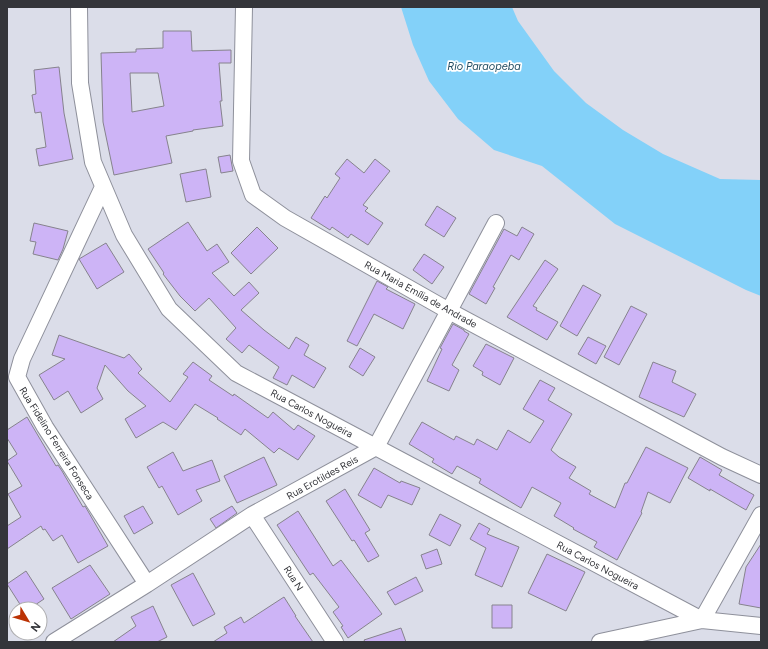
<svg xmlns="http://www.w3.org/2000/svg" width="768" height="649" font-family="Figtree,sans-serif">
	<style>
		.water { fill: #83d1f9 }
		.building { fill: #cdb4f6; stroke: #86838d; fill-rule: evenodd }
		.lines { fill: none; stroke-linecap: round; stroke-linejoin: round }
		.minor-casing { stroke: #8e909b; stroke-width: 18 }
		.minor { stroke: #fff; stroke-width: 16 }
		.labels { text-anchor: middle; stroke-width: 3.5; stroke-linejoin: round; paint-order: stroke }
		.street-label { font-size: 10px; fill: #34353a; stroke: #fff }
		.water-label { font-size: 11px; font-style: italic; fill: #234e63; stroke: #fff }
	</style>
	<rect width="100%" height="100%" fill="#dbdde9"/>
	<path class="water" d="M401,7h111l6,14 36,50 32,32 37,27 40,24 57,25 41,1v116l-15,-6 -131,-66 -73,-58 -48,-16 -36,-31 -29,-38 -16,-36z"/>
	<path class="building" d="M163,31h28l1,20 39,-1v13h-12l3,38h-2l3,25 -30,4v1l-27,5 6,27 -58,12 -11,-53 -2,-69 35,-1v-3l27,-1zM130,73h28l6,33 -32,6z
		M59,67l5,46 9,46 -34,7 -3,-17 10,-2 -5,-35 -6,1 -3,-18 4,-1 -2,-24z
		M230,155l3,16 -12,2 -3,-16z
		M347,159l17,14 11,-14 15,12 -27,34 5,3 -3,3 18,12 -15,22 -17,-11 -3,4 -16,-11 -2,3 -19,-12 14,-22 2,2 13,-20 -5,-4z
		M206,169l5,28 -25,5 -6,-28z
		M437,206l19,12 -12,19 -19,-12z
		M188,222l19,29 10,-7 12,18 -17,11 22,23 15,-14 10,11 -18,17 23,20 25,19 7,-12 13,8 -5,10 22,13 -12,20 -22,-13 -5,10 -14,-7 6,-11 -30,-22 -7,8 -16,-14 10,-11 -27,-30 -14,13 -15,-15 -17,-22 1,-1 -16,-24z
		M34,223l34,8 -5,18 -5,11 -25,-6 3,-12 -6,-1z
		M257,227l21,21 -27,26 -20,-21z
		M522,227l12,7 -15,26 -8,-5 -18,32 2,1 -9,16 -17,-10 35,-65 13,7z
		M106,243l18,29 -27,17 -18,-30z
		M424,254l20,13 -12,17 -19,-14z
		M545,260l13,9 -25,37 4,2 -1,2 22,12 -11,18 -40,-23z
		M377,281l11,6 -2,2 29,15 -12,25 -29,-15 -17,32 -10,-5z
		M583,285l18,10 -24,41 -17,-10z
		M631,306l16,8 -28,51 -15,-8z
		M453,324l11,6v1l5,3 -17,31 7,5 -10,21 -22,-10 15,-32 -2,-1z
		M59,335l65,23 5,-4 13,15 -4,4 32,29 18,-25 -5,-3 10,-12 19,14 -3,4 24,16 1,-2 34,24 5,-6 21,18 4,-5 17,11 -17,24 -19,-12 -5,5 -29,-24 -4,6 -24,-16 1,-1 -23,-14 -19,26 -13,-8 -27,16 -11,-19 21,-13 -18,-15 -23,-26 -8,23 6,11 -22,14 -13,-22 -14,9 -15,-25 26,-16 -13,-4z
		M588,337l18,9 -10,18 -18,-10z
		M486,344l28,14 -14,27 -18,-10 1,-3 -10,-6z
		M360,348l15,9 -12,19 -14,-9z
		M653,362l23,9 -4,11 24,12 -12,23 -45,-20z
		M540,380l15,8 -7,12 24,14 -21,36 8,7 17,10 -7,11 22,13 -2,3 26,14 10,-25h2l19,-36 42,21 -18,35 -22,-11 -7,20 1,1 -25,47 -23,-13 3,-5 -24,-13 1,-1 -20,-12 7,-13 -29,-16 -11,21 -42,-25 2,-4 -24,-13 -5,8 -20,-12 2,-3 -25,-15 13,-22 32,18 2,-4 18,9 3,-6 20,11 11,-20 22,13 14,-22 -21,-12z
		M27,417l29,49 2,-1 4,6 21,36 2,-1 23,40 -30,17 -16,-28 -9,6 -8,-12 -2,1 -2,-4 -34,23v-23l14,-9 -13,-23 14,-8 -15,-25 10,-7 -10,-16v-8z
		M173,452l10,19 29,-11 8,21 -24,9 6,11 -24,14 -16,-29 -3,2 -12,-21z
		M264,457l13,28 -40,18 -13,-27z
		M700,457l22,13 -3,5 35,20 -8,15 -36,-21v2l-22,-13z
		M374,468l26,15 1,-2 19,7 -8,17 -24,-10 -7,13 -23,-13z
		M345,489l25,41 -5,3 14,23 -11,6 -14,-22 -2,1 -26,-40z
		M143,506l10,17 -19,11 -10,-18z
		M232,506l5,7 -21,15 -6,-9z
		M298,511l35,55 8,-6 41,54 -34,24 -7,-11 2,-1 -10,-14 6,-5 -26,-34 -3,2 -33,-50z
		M440,514l21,11 -11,21 -21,-11z
		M479,523l11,6 -3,5 32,13 -17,40 -27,-12 11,-27 -16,-9z
		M761,544v64l-22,-4 7,-37z
		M437,549l5,15 -16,5 -5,-14z
		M547,554l38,18 -19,39 -38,-18z
		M90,565l20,29 -39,25 -19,-31z
		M26,571l18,28 -15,10h-6l-16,-25z
		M193,573l22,41 -22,12 -22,-41z
		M416,577l7,14 -28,14 -8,-13z
		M284,597l12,19h-1l18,26h-100l14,-9 -3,-6 17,-10 3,6z
		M492,605h20v23h-20z
		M153,606l14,31 -10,5h-44l23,-16 -5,-9z
		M401,628l5,14h-41l-1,-2z"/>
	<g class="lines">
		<g class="minor-casing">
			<path id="minor" d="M79,7l1,76 13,79 31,73 45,74 67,64 466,247 59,6
				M244,7l-3,154 12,34 32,23 164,93 273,146 39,18
				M103,187l-81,172 -5,18 28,50 102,157
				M252,515l83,127
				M54,642l93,-58 105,-69 124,-68 120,-224
				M600,642l102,-22 59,-105"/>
		</g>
		<use href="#minor" class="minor"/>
	</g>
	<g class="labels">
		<g class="street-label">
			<text transform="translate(421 294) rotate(29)" y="4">Rua Maria Emília de Andrade</text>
			<text transform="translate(312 413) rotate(28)" y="4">Rua Carlos Nogueira</text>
			<text transform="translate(57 443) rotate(58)" y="4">Rua Fidelino Ferreira Fonseca</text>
			<text transform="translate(322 477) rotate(-29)" y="4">Rua Erotildes Reis</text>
			<text transform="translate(598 565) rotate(28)" y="4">Rua Carlos Nogueira</text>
			<text transform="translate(294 578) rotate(57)" y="4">Rua N</text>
		</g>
		<g class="water-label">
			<text x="484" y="70">Rio Paraopeba</text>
		</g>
	</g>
	<rect width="768" height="649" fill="none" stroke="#34353a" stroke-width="16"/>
	<g transform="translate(28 621) rotate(128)"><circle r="19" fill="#ffffff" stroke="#aeaeb0"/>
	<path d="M0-3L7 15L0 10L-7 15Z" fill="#bb3204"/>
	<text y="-6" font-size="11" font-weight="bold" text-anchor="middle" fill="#34353a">N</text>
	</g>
</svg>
